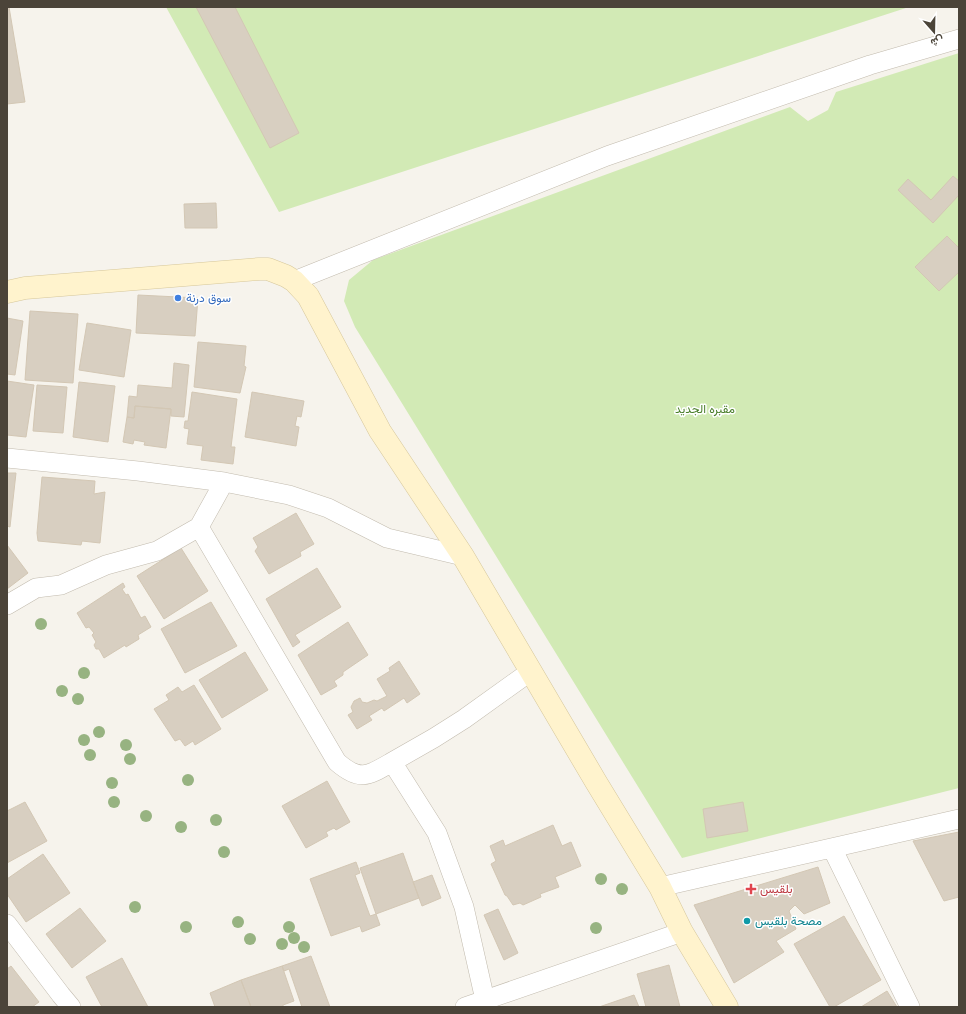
<svg xmlns="http://www.w3.org/2000/svg" width="966" height="1014" font-family="'PT Sans',Vazirmatn,sans-serif">
	<style>
		.green { fill: #d2eab5 }
		.building { fill: #d8cfc1; stroke: #d3c7b4 }
		.lines { fill: none; stroke-linecap: round; stroke-linejoin: round }
		.minor-casing { stroke: #c2bbae; stroke-width: 20 }
		.secondary-casing { stroke: #d6c79b; stroke-width: 23 }
		.minor { stroke: #fff; stroke-width: 19 }
		.secondary { stroke: #fff3cd; stroke-width: 22 }
		.tree { fill: #97b381 }
		.shop-dot { fill: #3f7fe0; stroke: #fff; stroke-width: 1.5 }
		.health-dot { fill: #e0444e; stroke: #fff; stroke-width: 1.5 }
		.culture-dot { fill: #0f9aa8; stroke: #fff; stroke-width: 1.5 }
		.labels { text-anchor: middle; stroke-width: 3; stroke-linejoin: round; paint-order: stroke }
		.shop-label { font-size: 12px; fill: #366cbe; stroke: #fff; text-anchor: start }
		.park-label { font-size: 12px; fill: #4a7f2a; stroke: #fff }
		.health-label { font-size: 12px; fill: #be3a42; stroke: #fff; text-anchor: start }
		.culture-label { font-size: 12px; fill: #0d838f; stroke: #fff; text-anchor: start }
	</style>
	<rect width="100%" height="100%" fill="#f6f3ec"/>
	<path class="green" d="M166,7h743l-630,205z
		M959,53v735l-277,70 -327,-531 -11,-26 5,-21 24,-20 417,-153 18,14 20,-11 8,-18z"/>
	<path class="building" d="M7,7h2l16,95 -18,2z
		M196,7h39l64,126 -29,15z
		M953,176l6,5v14l-26,28 -35,-33 10,-11 23,21z
		M216,203l1,25h-32l-1,-24z
		M947,236l12,12v24l-20,19 -24,-24z
		M138,295l60,3 -3,38 -59,-3z
		M30,311l48,3 -5,69 -48,-3z
		M7,318l16,3 -8,54 -8,-1z
		M87,323l44,7 -7,47 -45,-7z
		M198,342l48,4 -2,20 2,1 -6,26 -46,-6z
		M174,363l15,2 -5,52 -13,-1v-7l-36,-3 -1,12 -7,-1 2,-21 8,1 1,-12 34,3z
		M7,381l27,4 -8,52 -19,-2z
		M79,382l36,4 -7,56 -35,-5z
		M37,385l30,2 -4,46 -30,-2z
		M192,392l45,7 -6,48h4l-2,17 -32,-4 2,-14 -16,-2 2,-15 -5,-1 1,-7h3z
		M252,392l52,9 -3,16 -4,-1 -2,10 4,1 -3,19 -51,-9z
		M135,406l36,3 -5,39 -22,-3 1,-3 -11,-2 -1,4 -10,-2 4,-25 7,1z
		M7,473h9l-6,54 -3,-1z
		M42,477l53,4 -1,13 11,-2 -5,51 -18,-2 -1,4 -43,-4 -1,-8z
		M296,513l18,31 -14,8 1,4 -32,18 -14,-23 3,-4 -5,-9z
		M7,545l21,28 -21,16z
		M181,548l27,43 -44,28 -27,-43z
		M317,568l24,39 -46,28 5,7 -7,5 -27,-48z
		M123,583l2,4 -3,2 4,6 2,-1 13,24 4,-2 6,11 -13,8 1,4 -13,8 -1,-2 -21,13 -5,-9h-3l-2,-4 2,-3 -4,-7 2,-2 -5,-6 -3,1 -9,-15z
		M211,602l26,44 -52,27 -24,-44z
		M348,622l20,33 -25,17v3l-9,6 3,5 -16,9 -23,-40z
		M245,652l23,38 -46,28 -23,-38z
		M399,661l21,33 -13,9 -3,-5 -20,13 -2,-3 -13,8 3,4 -15,9 -9,-14 5,-3 -2,-5 3,-6 6,-3 2,4 5,1 7,-3 3,1 10,-5 -10,-17 13,-8 -1,-3z
		M194,685l27,44 -26,16 -2,-4 -8,5 -5,-7 -5,2 -21,-32 15,-9 -3,-5 12,-8 4,5z
		M327,781l23,41 -14,8 -2,-2 -8,4 2,4 -22,12 -24,-42z
		M25,802l22,39 -40,22v-52z
		M743,802l5,29 -41,7 -4,-29z
		M553,825l9,21 9,-4 10,24 -26,11 4,10 -19,7 1,3 -18,8 -3,-2 -7,2 -6,-9 -2,-1 -14,-31 5,-3 -6,-15 13,-6 2,6z
		M959,832v65l-15,4 -31,-60z
		M403,853l16,45 -43,16 -16,-46z
		M43,854l27,39 -44,29 -19,-28v-15z
		M356,862l4,11 -5,2 15,41 6,-2 4,11 -18,7 -2,-6 -29,10 -21,-57z
		M818,867l12,36 -26,11 -9,-9 -6,6 7,18 -20,12 8,11 -50,31 -40,-78z
		M432,875l9,23 -19,8 -9,-24z
		M80,908l26,33 -34,27 -26,-34z
		M498,909l20,44 -14,7 -20,-45z
		M844,916l37,64 -47,27h-4l-36,-63z
		M311,956l19,51h-28l-13,-38 -5,2 -2,-5z
		M122,958l26,49h-46l-16,-30z
		M669,965l11,42h-34l-9,-33z
		M11,966l28,36 -7,5h-25v-38z
		M282,966l12,35 -11,4v2h-32l-10,-27z
		M241,980l10,27h-36l-5,-14z
		M887,991l10,16h-36z
		M634,995l5,12h-40z"/>
	<g class="lines">
		<g class="minor-casing">
			<path id="minor" d="M294,281l313,-125 263,-91 89,-26
				M7,458l131,13 86,11 65,13 39,13 59,30 76,18
				M199,527l138,235c23,20 31,14 55,0
				M7,605l29,-17 25,-3 45,-20 51,-14 42,-24 25,-45
				M832,848l78,159
				M660,887l299,-68
				M7,924l54,71 10,12
				M485,1000l-21,-93 -27,-74 -45,-71 42,-24 30,-19 67,-48
				M465,1007l217,-75"/>
		</g>
		<g class="secondary-casing">
			<path id="secondary" d="M7,292l18,-4 234,-19h9l18,7 8,5 14,15 72,135 83,125 133,226 64,105 22,45 45,75"/>
		</g>
		<use href="#minor" class="minor"/>
		<use href="#secondary" class="secondary"/>
	</g>
	<g class="tree">
		<circle cx="41" cy="624" r="6"/>
		<circle cx="84" cy="673" r="6"/>
		<circle cx="62" cy="691" r="6"/>
		<circle cx="78" cy="699" r="6"/>
		<circle cx="99" cy="732" r="6"/>
		<circle cx="84" cy="740" r="6"/>
		<circle cx="126" cy="745" r="6"/>
		<circle cx="90" cy="755" r="6"/>
		<circle cx="130" cy="759" r="6"/>
		<circle cx="188" cy="780" r="6"/>
		<circle cx="112" cy="783" r="6"/>
		<circle cx="114" cy="802" r="6"/>
		<circle cx="146" cy="816" r="6"/>
		<circle cx="216" cy="820" r="6"/>
		<circle cx="181" cy="827" r="6"/>
		<circle cx="224" cy="852" r="6"/>
		<circle cx="601" cy="879" r="6"/>
		<circle cx="622" cy="889" r="6"/>
		<circle cx="135" cy="907" r="6"/>
		<circle cx="238" cy="922" r="6"/>
		<circle cx="186" cy="927" r="6"/>
		<circle cx="289" cy="927" r="6"/>
		<circle cx="596" cy="928" r="6"/>
		<circle cx="294" cy="938" r="6"/>
		<circle cx="250" cy="939" r="6"/>
		<circle cx="282" cy="944" r="6"/>
		<circle cx="304" cy="947" r="6"/>
	</g>
	<circle class="shop-dot" cx="178" cy="298" r="4"/>
	<path class="health-dot" d="M749 883h4v4h4v4h-4v4h-4v-4h-4v-4h4z"/>
	<circle class="culture-dot" cx="747" cy="921" r="4"/>
	<g class="labels">
		<g class="shop-label">
			<text x="186" y="302">سوق درنة</text>
		</g>
		<g class="park-label">
			<text x="705" y="413">مقبره الجديد</text>
		</g>
		<g class="health-label">
			<text x="760" y="893">بلقيس</text>
		</g>
		<g class="culture-label">
			<text x="755" y="925">مصحة بلقيس</text>
		</g>
	</g>
	<rect width="966" height="1014" fill="none" stroke="#4b4439" stroke-width="16"/>
	<g transform="translate(934 32) rotate(160)" stroke="#ffffff" stroke-width="3" paint-order="stroke">
	<path d="M0-3L7 15L0 10L-7 15Z" fill="#4b4439"/>
	<text y="-6" font-size="11" font-weight="bold" text-anchor="middle" fill="#4b4439">ش</text>
	</g>
</svg>
